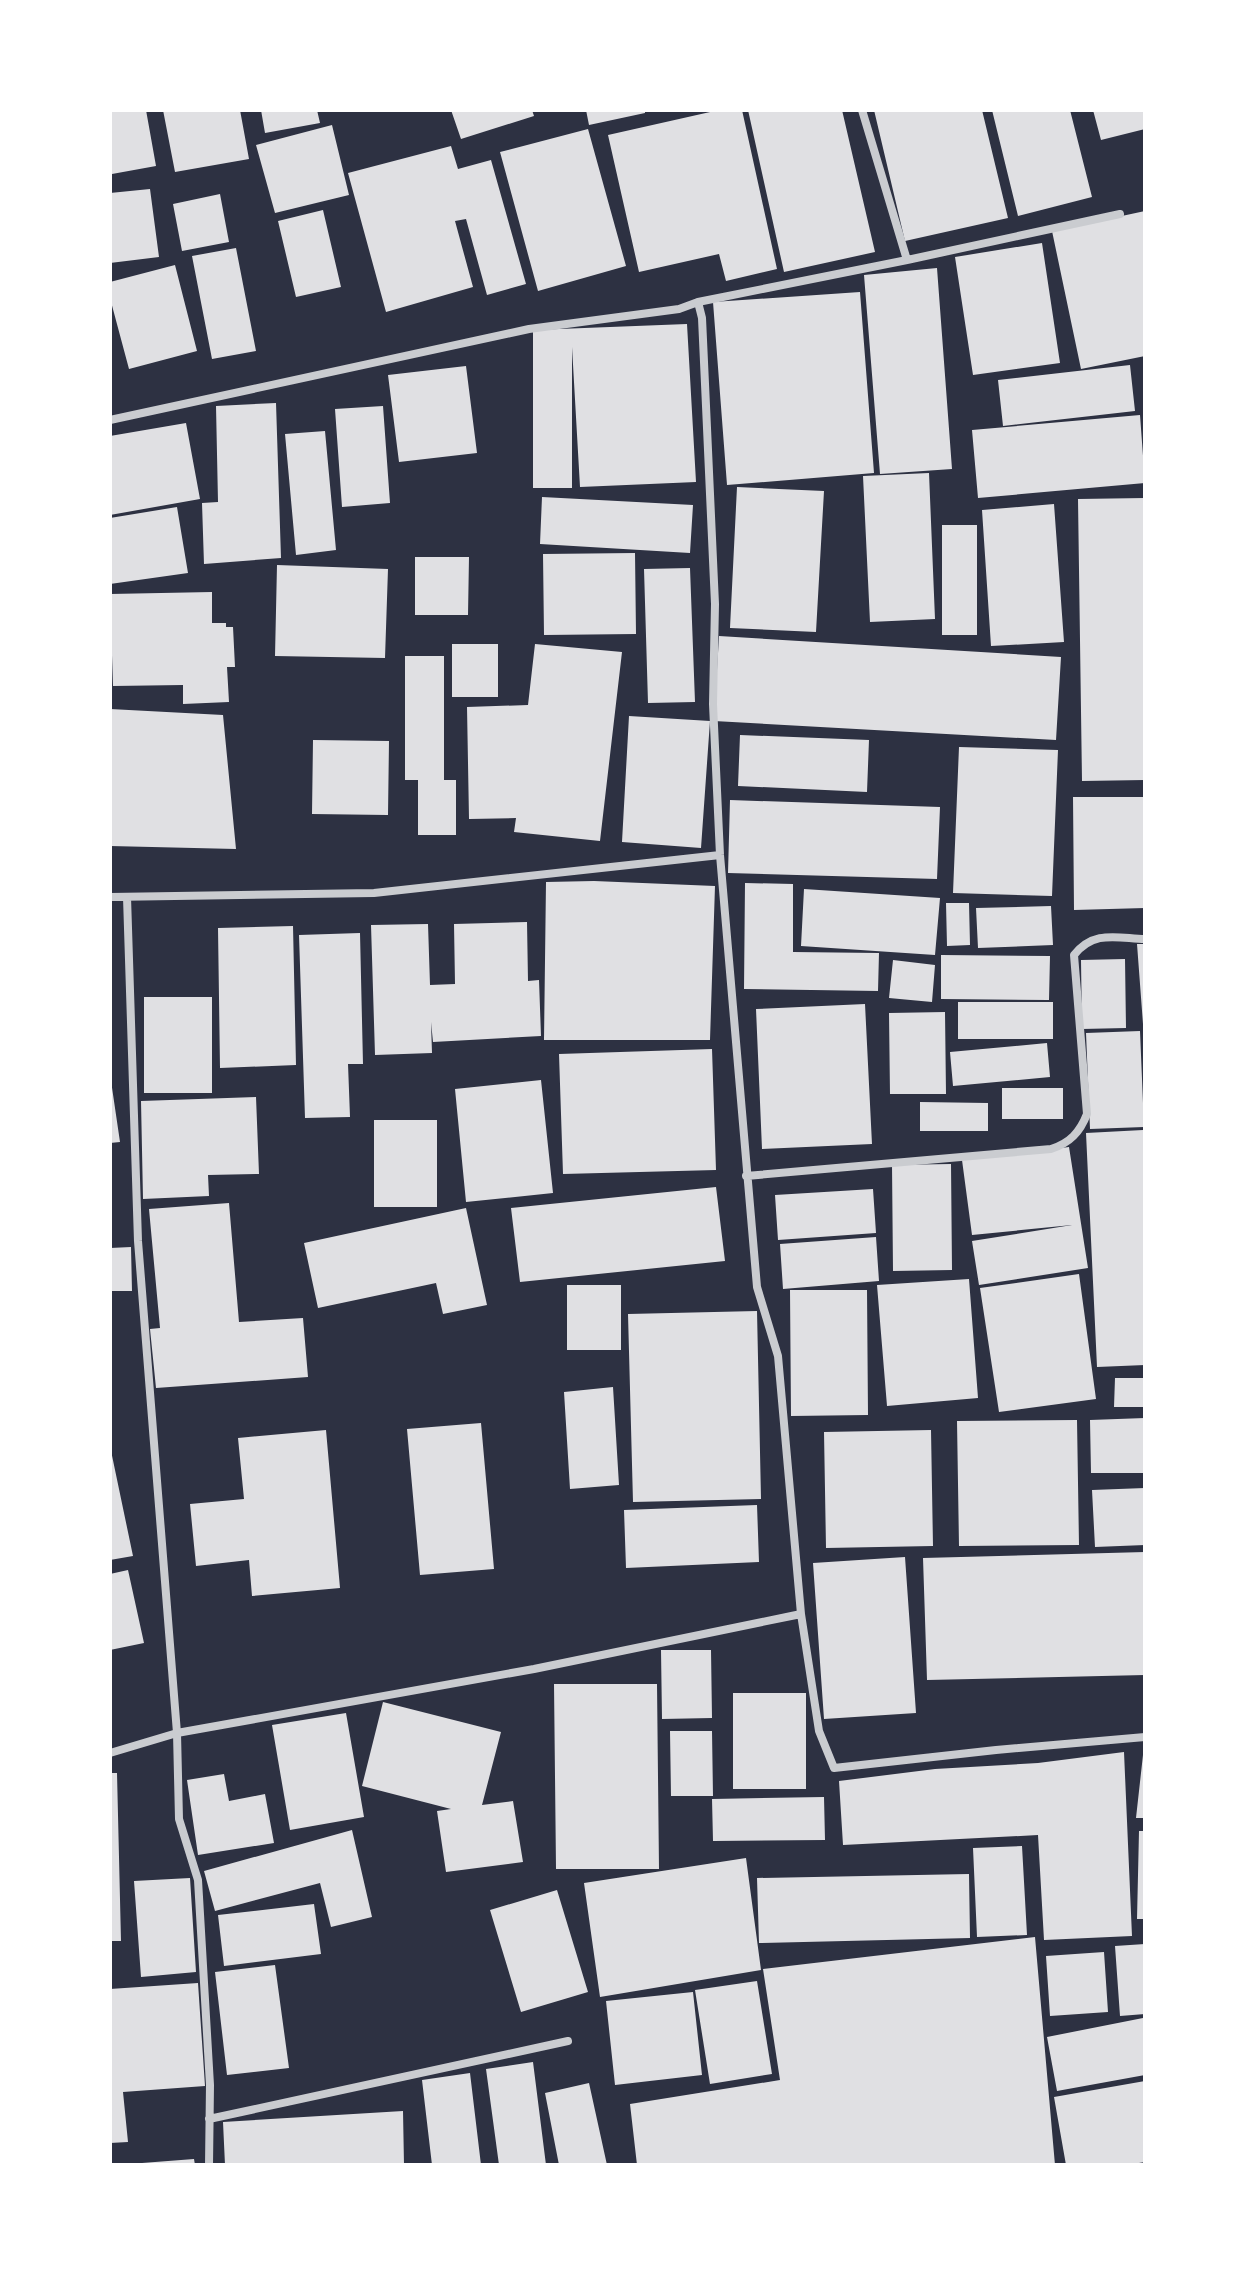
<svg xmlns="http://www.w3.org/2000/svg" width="1255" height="2275" font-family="'Golos Text',sans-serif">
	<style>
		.building { fill: #e0e0e3 }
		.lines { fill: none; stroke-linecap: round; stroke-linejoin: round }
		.minor { stroke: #caccd0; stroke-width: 8 }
	</style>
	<rect width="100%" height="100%" fill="#2d3142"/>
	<path class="building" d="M110,110h36l10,56 -44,8z
		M163,110h77l9,49 -74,13z
		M261,110h56l3,13 -55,10z
		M451,110h81l2,6 -73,23z
		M586,110h59v3l-56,12z
		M719,110h23l35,159 -51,12 -7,-27 -80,18 -31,-137z
		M748,110h94l33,142 -91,20z
		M874,110h108l26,108 -103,23z
		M992,110h78l22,87 -74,19z
		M1093,110h52v19l-44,11z
		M332,125l17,70 -74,18 -19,-68z
		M588,129l38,137 -88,25 -38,-139z
		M451,146l7,23 33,-9 35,124 -39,11 -21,-76 -11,2 18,66 -87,25 -38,-139z
		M150,189l9,68 -49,6v-70z
		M220,194l9,48 -47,9 -9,-47z
		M323,210l18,77 -45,10 -18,-76z
		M1145,211v145l-64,13 -29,-138z
		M1042,243l18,120 -87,12 -18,-118z
		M236,248l20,103 -44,8 -20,-103z
		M175,265l22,86 -68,18 -19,-71v-16z
		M937,268l15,201 -72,5 -16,-199z
		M860,292l14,181 -147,12 -14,-183z
		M687,324l9,158 -116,5 -8,-140v141h-39v-158z
		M1130,365l5,46 -132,15 -5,-46z
		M466,366l11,87 -78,9 -11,-87z
		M276,403l5,155 -77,6 -2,-61 16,-1 -2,-96z
		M383,406l7,97 -48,4 -7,-98z
		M1140,415l5,68 -167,15 -6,-68z
		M186,423l14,76 -90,16v-79z
		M325,431l11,119 -40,5 -11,-121z
		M929,473l6,146 -65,3 -7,-146z
		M737,487l87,4 -8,141 -86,-4z
		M542,497l151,8 -3,48 -150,-9z
		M1145,498v282l-63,1 -4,-282z
		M1054,504l10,138 -73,4 -9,-136z
		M177,507l11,66 -78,11v-66z
		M942,525h35v110h-35z
		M635,553l1,81 -92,1 -1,-81z
		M415,557h54l-1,58h-53z
		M277,565l111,4 -3,89 -110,-2z
		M690,568l5,134 -47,1 -4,-134z
		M212,592v31h14v4h7l2,40h-8l2,35 -46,2v-19l-70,1 -3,-92z
		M719,636l342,21 -5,83 -342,-19z
		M452,644h46v53h-46z
		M535,644l87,8 -22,189 -86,-9 2,-14 -47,1 -2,-112 61,-2z
		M405,656h39v124h12v55h-38v-55h-13z
		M110,709l113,6 13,134 -126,-3z
		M629,716l81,5 -9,127 -79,-6z
		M740,735l129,5 -2,52 -129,-6z
		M313,740l76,1 -1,74 -76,-1z
		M959,747l99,3 -6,146 -99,-3z
		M1073,797h72v111l-71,2z
		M730,800l210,7 -3,72 -209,-6z
		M594,881l121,5 -5,154h-166l2,-158z
		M745,883l48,1v68l86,1 -1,38 -134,-2z
		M804,889l136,9 -5,57 -134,-9z
		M946,903h23l1,42 -23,1z
		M1051,906l2,39 -75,3 -2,-40z
		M527,922l1,59 11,-1 2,56 -108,6 -2,-20 1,31 -57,2 -4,-130 57,-1 2,61 25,-1 -1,-60z
		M293,926l3,139 -76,3 -2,-140z
		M360,933l3,131h-15l2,53 -45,1 -6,-183z
		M1137,944h8v80h-2z
		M941,955l109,1 -1,44 -108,-1z
		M1125,959l1,69 -44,1 -1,-69z
		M893,960l42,5 -3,37 -43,-4z
		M144,997h68v96h-68z
		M958,1002h95v37h-95z
		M865,1004l7,140 -110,5 -6,-140z
		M945,1012l1,82h-56l-1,-81z
		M1140,1031l4,96 -54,2 -4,-96z
		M1047,1043l3,34 -97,9 -3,-34z
		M712,1049l4,121 -153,4 -4,-120z
		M110,1074l10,68 -10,1z
		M541,1080l12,113 -87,9 -11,-113z
		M1002,1088h61v31h-61z
		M256,1097l3,77 -51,1 1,21 -66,3 -2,-98z
		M920,1102l68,1v28h-68z
		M374,1120h63v87h-63z
		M1143,1130l2,235 -48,2 -11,-234z
		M1069,1147l19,121 -109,17 -7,-44 100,-16 -100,10 -10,-75z
		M951,1164l1,106 -59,1 -1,-106z
		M716,1187l9,74 -205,21 -9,-74z
		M873,1189l3,44 -98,7 -3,-45z
		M229,1203l10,119 64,-4 5,59 -152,11 -6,-59 10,-1 -11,-119z
		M466,1208l21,97 -44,9 -7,-31 -118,25 -14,-65z
		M876,1237l3,44 -96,8 -3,-45z
		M131,1247l1,44h-22v-43z
		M1079,1274l17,125 -97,13 -19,-124z
		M969,1279l9,119 -91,8 -10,-121z
		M567,1285h54v65h-54z
		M790,1290h77l1,125 -77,1z
		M757,1311l4,188 -128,3 -5,-188z
		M1115,1378h30v29h-31z
		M613,1387l6,98 -49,4 -6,-97z
		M1145,1418v55h-54l-1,-53z
		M1077,1420l2,125 -120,1 -2,-125z
		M481,1423l13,146 -74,6 -13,-146z
		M326,1430l14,158 -88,8 -3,-36 -53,6 -6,-62 54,-5 -6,-61z
		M931,1430l2,116 -107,2 -2,-116z
		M110,1446l23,110 -23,4z
		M1145,1488v57l-50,2 -3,-57z
		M757,1505l2,57 -133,6 -2,-58z
		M1145,1552v123l-218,5 -4,-122z
		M905,1557l11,156 -92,6 -11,-156z
		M128,1570l16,73 -34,7v-76z
		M661,1650h50l1,68 -50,1z
		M554,1684h103l2,185h-103z
		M733,1693h73v96h-73z
		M383,1702l118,30 -19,73 31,-4 10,61 -77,10 -9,-61 14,-2 -89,-23z
		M346,1713l18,104 -74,13 -18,-105z
		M670,1731h42l1,65h-42z
		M1124,1752l8,184 -88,4 -6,-105 -195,10 -4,-64 96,-12 103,-6z
		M1143,1755h2v63h-9z
		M110,1773h7l4,168h-11z
		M224,1774l5,27 36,-7 9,49 -76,12 -11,-75z
		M824,1797l1,43 -112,1 -1,-42z
		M352,1830l20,87 -41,10 -11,-44 -105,28 -11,-40z
		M1139,1831h6v88h-8z
		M1022,1846l5,89 -50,2 -4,-89z
		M746,1858l15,112 -161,27 -16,-114z
		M969,1874l1,64 -211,5 -2,-65z
		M190,1878l6,94 -55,5 -7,-96z
		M557,1890l31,102 -67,20 -31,-102z
		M314,1904l7,50 -97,12 -6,-51z
		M1035,1937l20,228h-418l-7,-61 150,-24 -17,-111z
		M1145,1944v70l-25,2 -5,-70z
		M1104,1952l4,60 -58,4 -4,-60z
		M275,1965l14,103 -62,7 -12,-103z
		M757,1981l15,93 -62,10 -15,-94z
		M198,1983l7,103 -82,6 5,50 -18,1v-154z
		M693,1992l9,83 -87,10 -9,-84z
		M1143,2018l2,57 -88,16 -10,-54z
		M533,2062l13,103h-47l-13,-96z
		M470,2073l11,92h-49l-10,-85z
		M1145,2081v81l-18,3h-61l-12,-68z
		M589,2083l18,82h-48l-14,-72z
		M403,2111l1,54h-179l-2,-43z
		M194,2159l1,6h-53v-2z"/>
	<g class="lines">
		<path class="minor" d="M907,260l213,-46
			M698,302l4,16 13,286 -2,100 7,151 37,432 21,69 23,258
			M110,420l419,-91 150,-20 19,-7 209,-42 -45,-150
			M110,897l264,-4 346,-38
			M127,897l11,344 39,492 2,86 19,61 12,205 -1,80
			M746,1176l305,-27c19,-6 29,-17 36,-35l-13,-159c20,-25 42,-17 71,-16
			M110,1753l67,-20 357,-64 267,-55 18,117 15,37 162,-18 149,-13
			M209,2119l359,-78"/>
	</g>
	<rect width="1255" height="2275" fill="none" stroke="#ffffff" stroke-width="224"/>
</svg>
